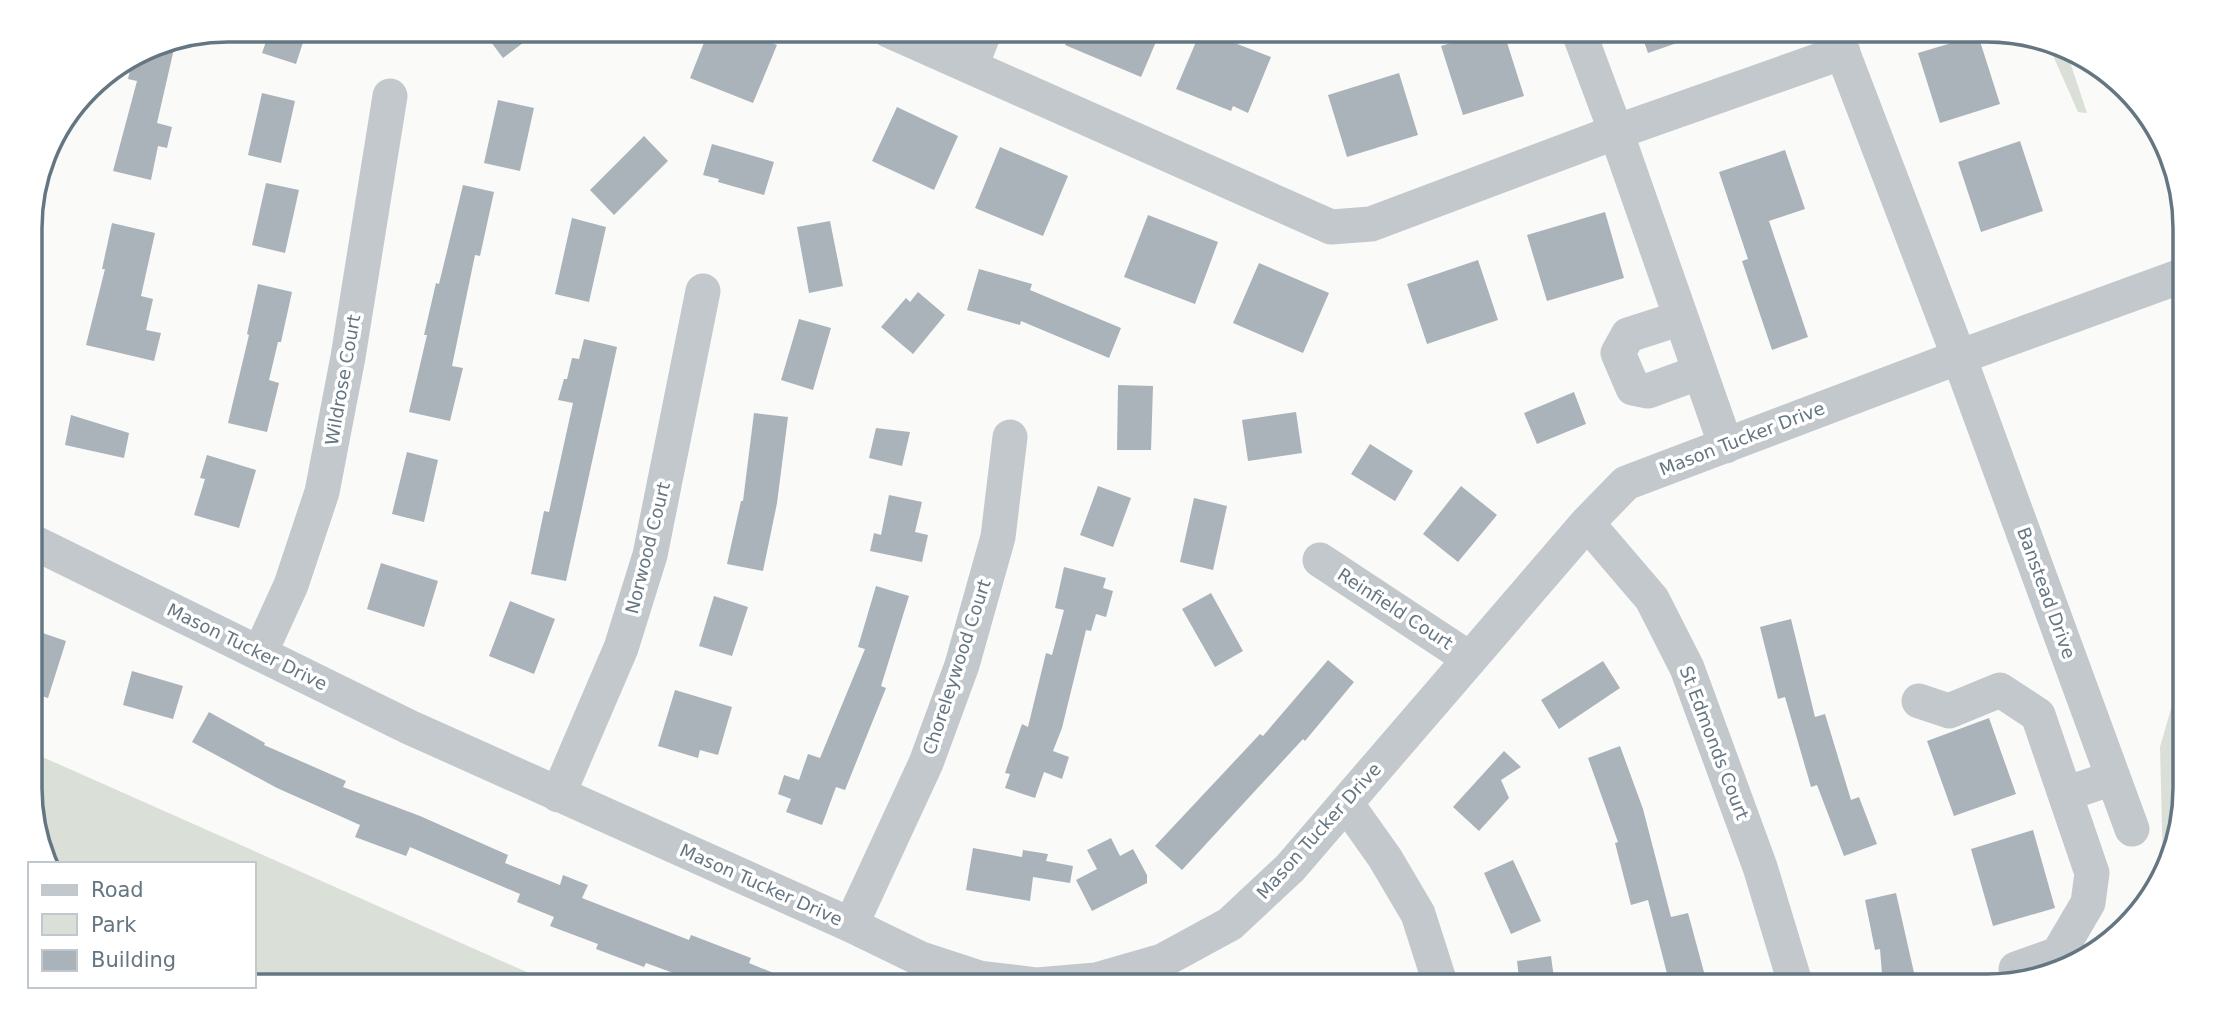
<svg xmlns="http://www.w3.org/2000/svg" width="2215" height="1016" font-family="'DejaVu Sans',sans-serif">
	<style>
		.green { fill: #dadfd7 }
		.building { fill: #aab3b9 }
		.lines { fill: none; stroke-linecap: round; stroke-linejoin: round }
		.minor { stroke: #c3c8cc; stroke-width: 35 }
		.labels { text-anchor: middle; stroke-width: 7; stroke-linejoin: round; paint-order: stroke }
		.street-label { font-size: 18px; fill: #657683; stroke: #fff }
		.rim { fill: none; stroke: #657683; stroke-width: 3.5 }
	</style>
	<rect width="100%" height="100%" fill="#fafaf8"/>
	<path class="green" d="M2047,42l18,5 22,66 -9,-1z
		M2185,660v128l-15,76 -26,32 19,-31 -3,-118z
		M38,755l520,231h-304v-122h-202l-20,-50 -1,-49z"/>
	<path class="building" d="M270,30h37l-11,34 -34,-11z
		M482,30h58l-37,28z
		M709,30h30l38,15 -24,58 -63,-25z
		M1072,30h89l-20,47 -76,-32z
		M1201,30l70,27 -23,56 -15,-7 -2,5 -55,-22z
		M1492,30h11l21,66 -61,19 -22,-69z
		M1640,30h65l1,3 -58,20z
		M1978,35l22,69 -60,19 -22,-70z
		M176,40l-19,83 15,4 -5,21 -9,-2 -7,34 -38,-9 24,-90 -9,-2 5,-22 20,-12z
		M1399,73l19,62 -71,22 -19,-62z
		M262,93l33,8 -14,62 -33,-8z
		M498,100l36,8 -14,63 -36,-8z
		M897,107l61,29 -24,54 -62,-29z
		M644,136l24,25 -54,54 -24,-25z
		M2020,141l23,70 -62,21 -23,-70z
		M712,144l62,18 -10,33 -46,-13 1,-3 -16,-4z
		M1000,147l68,29 -25,60 -68,-28z
		M1785,150l20,59 -36,12 39,116 -36,13 -30,-89 6,-2 -29,-87z
		M266,183l33,7 -14,63 -33,-8z
		M463,185l31,7 -14,64 -5,-1 -23,111 11,2 -13,53 -41,-9 18,-77h-3l12,-52 3,1z
		M1605,212l19,66 -77,23 -20,-66z
		M1148,215l70,27 -23,62 -71,-27z
		M572,218l34,9 -17,75 -34,-8z
		M830,221l13,65 -34,7 -12,-66z
		M112,223l43,10 -14,63 12,3 -7,31 15,3 -7,28 -68,-16 19,-76h-3z
		M1478,260l20,60 -71,24 -20,-60z
		M1259,263l70,30 -26,60 -70,-30z
		M979,269l53,15 -2,6 91,38 -12,30 -88,-37 -1,4 -53,-15z
		M258,284l34,8 -11,50h-3l-9,38 10,3 -12,49 -39,-9 21,-88 -2,-1z
		M918,292l27,23 -32,39 -32,-27 25,-29 4,4z
		M799,319l32,9 -18,62 -32,-10z
		M584,339l33,8 -51,234 -35,-7 13,-63 5,1 24,-109 -15,-3 6,-21h3l5,-21 7,1z
		M1118,385l35,1 -2,64h-34z
		M1574,392l12,32 -49,20 -13,-31z
		M1296,412l6,41 -54,8 -6,-41z
		M754,413l34,4 -11,86 -14,68 -36,-7 14,-63h2z
		M71,415l58,18 -5,25 -59,-13z
		M876,428l34,4 -8,34 -33,-8z
		M1370,444l43,27 -18,30 -44,-27z
		M407,452l31,8 -14,62 -32,-8z
		M207,455l49,15 -17,58 -45,-13 11,-36 -5,-1z
		M1098,486l33,12 -18,49 -33,-12z
		M1461,486l36,29 -39,47 -35,-28z
		M889,495l33,7 -7,30 13,3 -6,27 -52,-11 4,-18 7,2z
		M1194,498l33,8 -14,64 -33,-8z
		M381,563l57,18 -14,46 -57,-18z
		M1064,567l42,11 -3,10 10,3 -7,26 -10,-3 -5,17 -5,-1 -24,98 -9,23 16,6 -7,22 -18,-7 -9,26 -30,-10 5,-14 -5,-1 17,-49 6,3 18,-74 6,2 12,-45 -9,-2z
		M876,586l33,10 -28,90 5,2 -41,102 -9,-3 -14,38 -36,-13 5,-13 -13,-5 6,-19 15,5 9,-26 12,4 45,-109 -7,-2z
		M1211,593l32,58 -28,16 -33,-58z
		M714,596l34,11 -16,49 -33,-10z
		M510,601l45,18 -21,55 -45,-18z
		M1791,619l24,98 10,-3 26,86 8,-3 18,47 -33,12 -27,-71 -6,2 -26,-90 -7,2 -18,-72z
		M31,629l35,12 -18,57 -17,-5z
		M1328,660l26,22 -49,59 -2,-2 -121,131 -27,-24 105,-112 3,2z
		M1603,661l17,27 -61,41 -18,-29z
		M132,671l51,15 -10,33 -50,-14z
		M675,690l57,17 -14,48 -18,-5 -2,8 -40,-12z
		M209,712l56,31 -1,2 82,36 -3,6 77,29 88,39 -3,8 55,22 3,-10 25,10 -6,13 107,42 2,-5 60,23 -2,5 56,23h-96l-63,-23 -2,4 -48,-18 2,-5 -48,-18 4,-9 -37,-15 3,-8 -110,-47 -4,9 -51,-19 5,-12 -83,-37 -85,-46z
		M1989,718l27,76 -62,22 -27,-75z
		M1620,746l23,63 28,108 17,-4 17,63 -35,9 -22,-85 -17,5 -16,-62 3,-1 -30,-84z
		M1504,751l17,16 -20,13 8,18 -30,33 -26,-24z
		M2033,830l22,78 -62,18 -22,-77z
		M1111,838l9,18 13,-7 14,26v8l-55,28 -16,-31 21,-11 -10,-19z
		M973,848l49,9 1,-7 25,4 -2,7 27,5 -3,17 -37,-6 -3,24 -64,-11z
		M1513,860l28,61 -30,13 -27,-61z
		M1896,893l21,93h-34l-3,-37 -5,1 -10,-50z
		M1551,956l4,30h-35l-3,-25z"/>
	<g class="lines">
		<path class="minor" d="M888,30l443,197 40,-3 245,-92 227,-80
			M1578,30l38,102 110,314
			M1834,30l125,327 173,472
			M971,66l14,-36
			M1681,318l-53,17 -10,18 15,35 15,3 52,-19
			M1587,523l65,76 35,69 73,199 36,119
			M31,541l378,186 442,198 70,34 58,19 58,7 59,-5 66,-19 68,-37 60,-56 297,-345 39,-40 333,-126 225,-82
			M1320,560l150,99
			M260,653l31,-68 31,-93 26,-135 42,-261
			M1919,701l30,10 51,-21 38,25 27,79 48,-16
			M558,795l63,-147 29,-93 53,-264
			M1346,803l39,55 33,56 23,72
			M851,925l75,-162 36,-98 36,-128 12,-100
			M2016,969l42,-15 30,-51 4,-30 -27,-79"/>
	</g>
	<g class="labels">
		<g class="street-label">
			<text transform="translate(343 380) rotate(-80)" y="6">Wildrose Court</text>
			<text transform="translate(1742 439) rotate(-21)" y="6">Mason Tucker Drive</text>
			<text transform="translate(648 548) rotate(-76)" y="6">Norwood Court</text>
			<text transform="translate(2046 593) rotate(70)" y="6">Banstead Drive</text>
			<text transform="translate(1395 609) rotate(33)" y="6">Reinfield Court</text>
			<text transform="translate(247 647) rotate(26)" y="6">Mason Tucker Drive</text>
			<text transform="translate(957 667) rotate(-72)" y="6">Choreleywood Court</text>
			<text transform="translate(1714 743) rotate(69)" y="6">St Edmonds Court</text>
			<text transform="translate(1319 831) rotate(-48)" y="6">Mason Tucker Drive</text>
			<text transform="translate(761 885) rotate(24)" y="6">Mason Tucker Drive</text>
		</g>
	</g>
	<path d="M0 0H2215V1016H0ZM228 42H1987A186 186 0 0 1 2173 228V788A186 186 0 0 1 1987 974H228A186 186 0 0 1 42 788V228A186 186 0 0 1 228 42Z" fill="#fff" fill-rule="evenodd"/>
	<path class="rim" d="M228 42H1987A186 186 0 0 1 2173 228V788A186 186 0 0 1 1987 974H228A186 186 0 0 1 42 788V228A186 186 0 0 1 228 42Z"/>
	<rect x="28" y="862" width="228" height="126" fill="#ffffff" stroke="#c1c8cd" stroke-width="2"/>
	<rect x="42" y="885" width="35" height="10" fill="#c3c8cc" stroke="#c1c8cd" stroke-width="2"/>
	<text x="91" y="897" font-size="21" fill="#657683">Road</text>
	<rect x="42" y="914" width="35" height="21" fill="#dadfd7" stroke="#c1c8cd" stroke-width="2"/>
	<text x="91" y="932" font-size="21" fill="#657683">Park</text>
	<rect x="42" y="950" width="35" height="21" fill="#aab3b9" stroke="#c1c8cd" stroke-width="2"/>
	<text x="91" y="967" font-size="21" fill="#657683">Building</text>
</svg>
